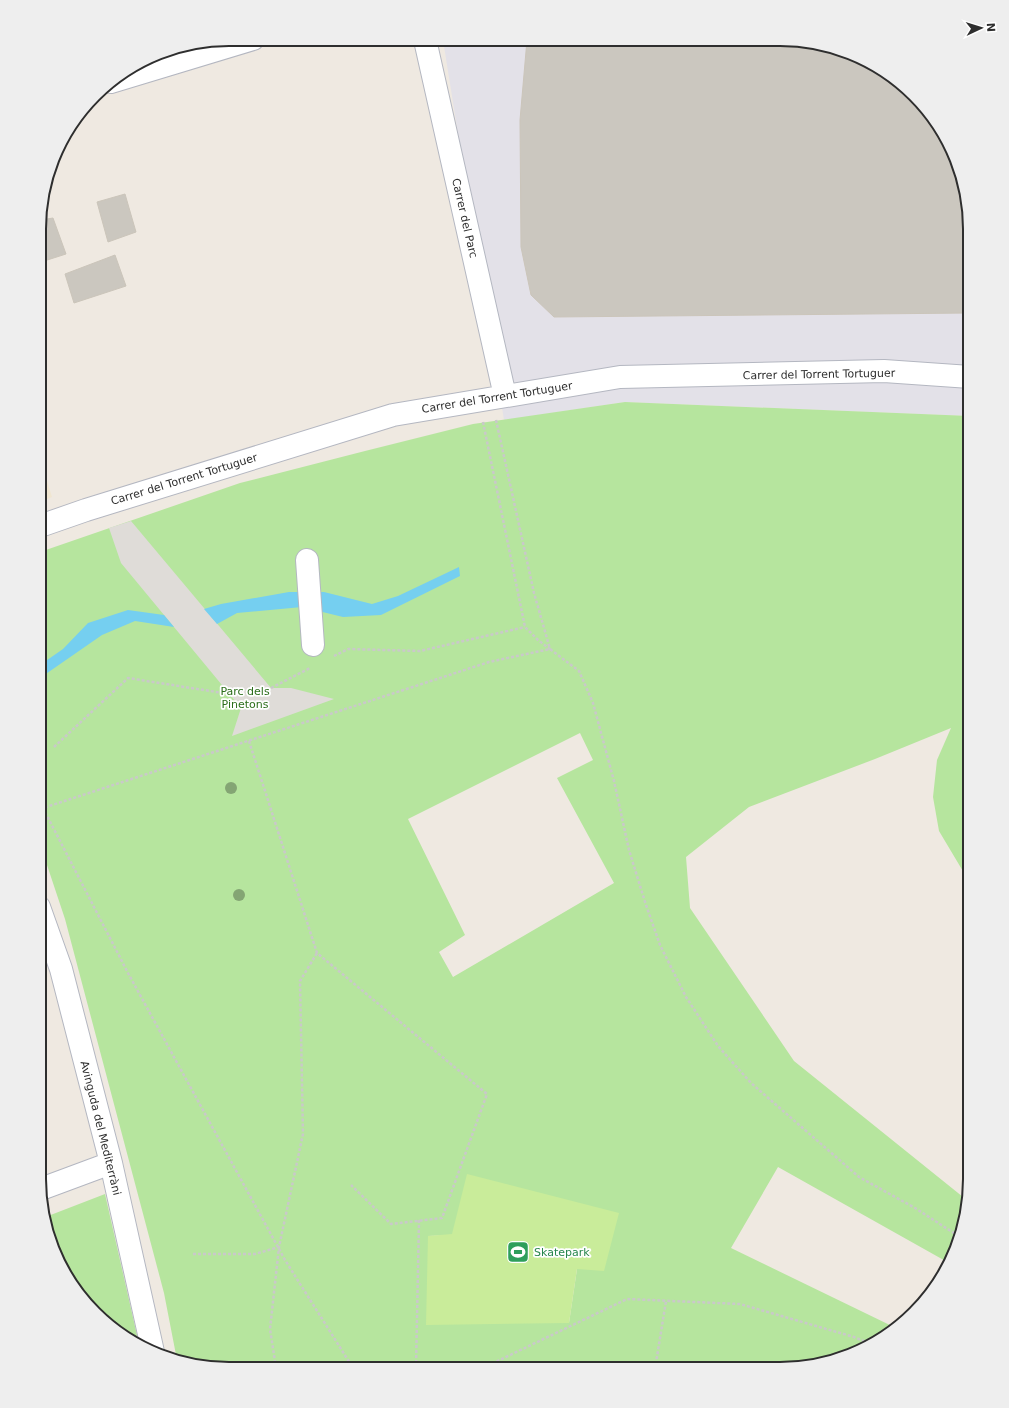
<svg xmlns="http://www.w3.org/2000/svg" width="1009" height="1408" font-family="'DejaVu Sans',sans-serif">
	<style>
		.industrial { fill: #e3e1e8 }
		.education { fill: #f0e6d1 }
		.green { fill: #b6e59e; fill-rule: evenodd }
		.pitch { fill: #c9ec9a }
		.plaza { fill: #dfdcd8 }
		.water { fill: #75cff0 }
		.building { fill: #cbc7bf; stroke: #cbc5ba }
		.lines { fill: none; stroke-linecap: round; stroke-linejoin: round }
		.minor-casing { stroke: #b4b7c1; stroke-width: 24 }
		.path { stroke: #c9c9c9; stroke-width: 2.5; stroke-dasharray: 3 2; stroke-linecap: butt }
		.minor { stroke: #fff; stroke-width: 22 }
		.tree { fill: #84a574 }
		.labels { text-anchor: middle; stroke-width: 3.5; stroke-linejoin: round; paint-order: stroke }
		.street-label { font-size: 11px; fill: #2e2e2e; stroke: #fff }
		.park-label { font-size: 11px; fill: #2c6e1b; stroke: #fff }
		.leisure-label { font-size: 11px; fill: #27864d; stroke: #fff; text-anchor: start }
		.rim { fill: none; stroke: #2e2e2e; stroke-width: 2 }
	</style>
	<rect width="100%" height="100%" fill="#efe9e1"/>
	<path class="industrial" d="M443,40l362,1 47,12 43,25 55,67 20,84v187l-345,-14 -121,18z"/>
	<path class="education" d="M40,458l12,39 -12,5z"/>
	<path class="green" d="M625,402l345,14v467l-31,-52 -6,-34 4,-37 14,-32 -76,31 -126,48 -63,50 4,51 104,153 174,140 -8,39 -11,23 -171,-96 -47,81 165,80 -32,21 -84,20h-30l-30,-4 -1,4 -514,-2 -28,-7 -13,-67 -99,-374 -25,-75v-292l200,-69 125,-32 108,-27zM580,733l13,27 -36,18 57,105 -161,94 -14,-25 26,-17 -57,-116zM452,1235l125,34 -8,54 -141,-87z
		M105,1194l34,150 -25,-14 -55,-67 -11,-47z"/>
	<path class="pitch" d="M467,1174l152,39 -15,58 -27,-2 -8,54 -143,2 2,-89 24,-2z"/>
	<path class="plaza" d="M131,521l140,167h20l43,11 -102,37 9,-28 -120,-145 -12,-35z"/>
	<path class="water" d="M459,567l1,9 -79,39 -38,2 -41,-10 -65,6 -20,11 -13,-15 17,-5 68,-12h35l48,12 26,-8z
		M128,610l36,5 10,12 -39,-6 -33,14 -62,43v-13l23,-16 25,-26z"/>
	<path class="building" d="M527,40l278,1 47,12 43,25 55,67 20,84v84l-416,4 -23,-22 -10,-48 -1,-127z
		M125,194l11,38 -28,10 -11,-40z
		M53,218l13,36 -25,8v-42z
		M115,255l11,31 -52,17 -9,-29z"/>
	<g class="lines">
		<g class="minor-casing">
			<path id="minor" d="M425,40l80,356
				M111,82l142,-43
				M40,526l46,-16 307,-95 227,-38 264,-6 86,6
				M307,560l6,85
				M39,907l22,62 50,194 42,189
				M41,1189l70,-26"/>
		</g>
		<path class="path" d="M496,420l38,173 16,56
			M483,422l42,205 13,13 12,9
			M334,656l14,-7 72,2 105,-24
			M271,688l39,-20
			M249,741l68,212 170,141 -45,124 -51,6 -40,-39
			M54,747l74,-69 101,16
			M43,808l85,165 157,287 68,108
			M40,809l449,-147 61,-13 29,22 14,32 21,78 15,69 16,52 15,43 26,52 32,49 33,37 108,94 56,31 45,29
			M193,1254h62l24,-7
			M276,1368l-6,-39 9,-82 24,-113 -3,-153 17,-28
			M416,1368l3,-148
			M483,1368l144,-69 113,5 114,33 17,7
			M655,1369l11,-68"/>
		<use href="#minor" class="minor"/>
	</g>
	<g class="tree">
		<circle cx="231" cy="788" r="6"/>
		<circle cx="239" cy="895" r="6"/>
	</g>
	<defs>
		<g id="stadium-square" transform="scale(1.15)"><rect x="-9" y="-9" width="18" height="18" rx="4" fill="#2e9e5b" stroke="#fff"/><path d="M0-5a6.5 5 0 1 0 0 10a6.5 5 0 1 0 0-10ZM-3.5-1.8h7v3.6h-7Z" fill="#fff"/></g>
	</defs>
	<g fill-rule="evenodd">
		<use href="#stadium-square" x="518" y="1252"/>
	</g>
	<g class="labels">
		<g class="street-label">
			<text transform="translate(465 218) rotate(77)" y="4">Carrer del Parc</text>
			<text transform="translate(819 374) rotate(-1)" y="4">Carrer del Torrent Tortuguer</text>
			<text transform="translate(497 397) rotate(-9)" y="4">Carrer del Torrent Tortuguer</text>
			<text transform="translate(184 479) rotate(-17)" y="4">Carrer del Torrent Tortuguer</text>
			<text transform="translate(101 1128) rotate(76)" y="4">Avinguda del Mediterràni</text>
		</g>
		<g class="park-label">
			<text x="245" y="695">Parc dels<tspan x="245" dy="13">Pinetons</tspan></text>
		</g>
		<g class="leisure-label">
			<text x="534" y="1256">Skatepark</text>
		</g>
	</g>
	<path d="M0 0H1009V1408H0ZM229 46H780A183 183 0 0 1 963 229V1179A183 183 0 0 1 780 1362H229A183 183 0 0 1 46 1179V229A183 183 0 0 1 229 46Z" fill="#eee" fill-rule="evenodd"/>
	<path class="rim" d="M229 46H780A183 183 0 0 1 963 229V1179A183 183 0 0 1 780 1362H229A183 183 0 0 1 46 1179V229A183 183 0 0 1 229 46Z"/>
	<g transform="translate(981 28) rotate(86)" stroke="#ffffff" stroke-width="3" paint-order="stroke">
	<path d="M0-3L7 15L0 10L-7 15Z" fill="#2e2e2e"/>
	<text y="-6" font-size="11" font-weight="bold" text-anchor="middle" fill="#2e2e2e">N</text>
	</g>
</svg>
